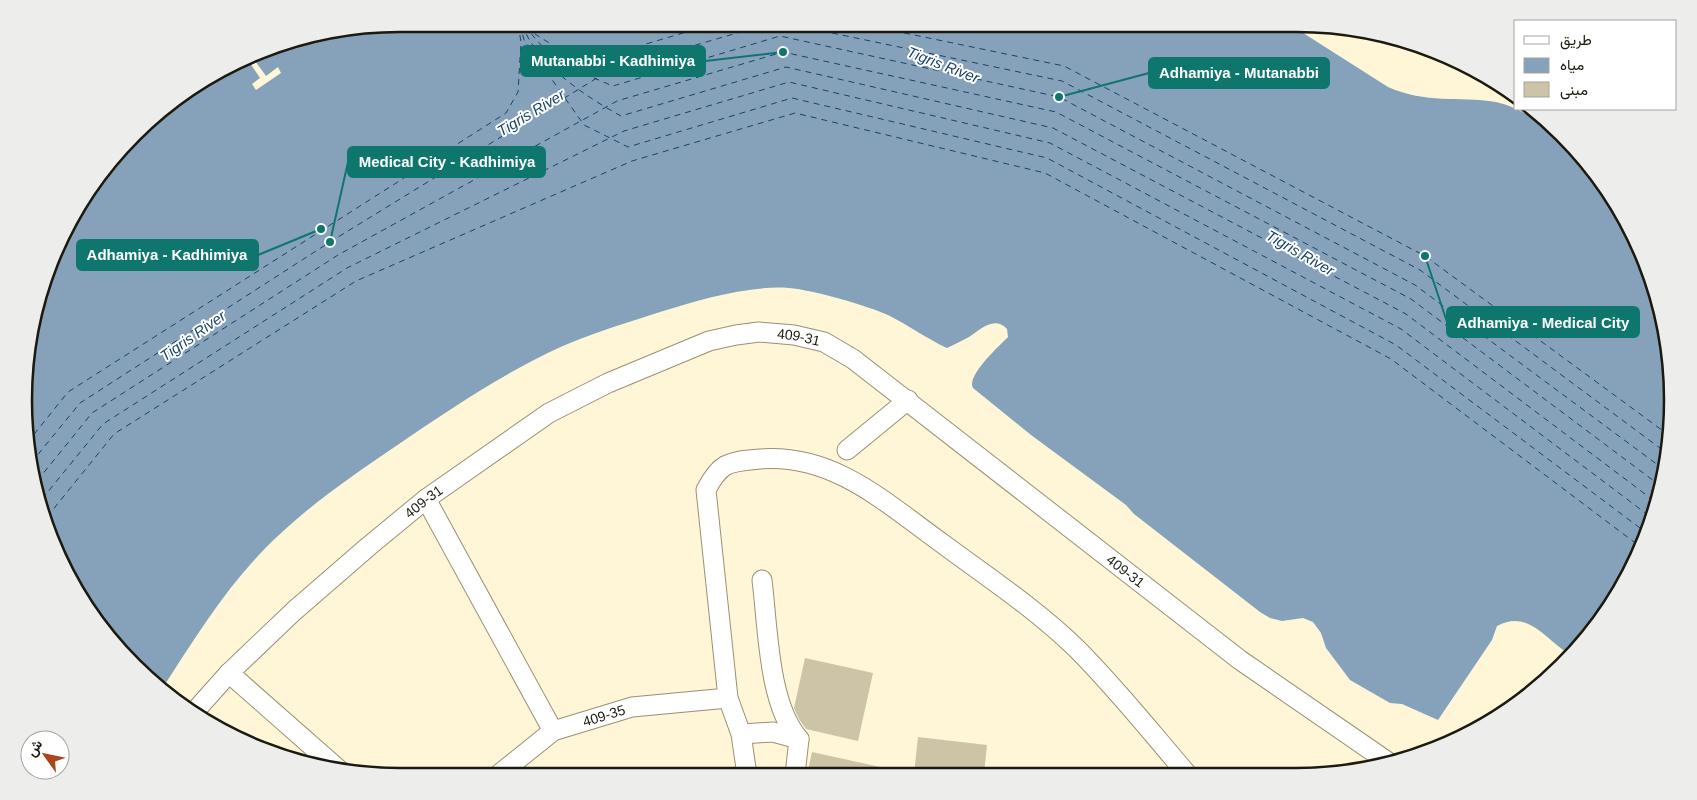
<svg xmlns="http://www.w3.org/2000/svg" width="1697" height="800" font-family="Helvetica,Vazirmatn,sans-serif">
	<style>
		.green { fill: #c4d9c5 }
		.water { fill: #86a2bb }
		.pier { fill: #fff6d7 }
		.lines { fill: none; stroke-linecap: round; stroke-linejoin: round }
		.ferry { stroke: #174367; stroke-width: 1; stroke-dasharray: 6 5; stroke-linecap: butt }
		.building { fill: #cdc4a7 }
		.minor-casing { stroke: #999074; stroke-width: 21 }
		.minor { stroke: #fff; stroke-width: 19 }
		.labels { text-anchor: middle; stroke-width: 4; stroke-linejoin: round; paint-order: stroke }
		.street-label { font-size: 14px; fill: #1c190e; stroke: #fff }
		.water-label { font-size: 15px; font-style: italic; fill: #174367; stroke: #fff }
		.rim { fill: none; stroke: #1c190e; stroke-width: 2.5 }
		.leader { fill: none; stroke: #0f766e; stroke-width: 2 }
		.callout-dot { fill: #0f766e; stroke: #fff; stroke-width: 2 }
		.callout { fill: #0f766e; stroke: #0f766e; stroke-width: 2 }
		.callout-label { font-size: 15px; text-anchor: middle; font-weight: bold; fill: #fff }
	</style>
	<rect width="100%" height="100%" fill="#fff6d7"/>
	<path class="green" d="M316,38l-31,12 -37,10 31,-16z"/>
	<path class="water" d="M400,24h889l99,63c39,17 69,9 108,15 14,3 31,12 42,19 100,68 143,200 132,316 -2,13 -2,26 -5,38 -5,23 -11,49 -21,70 -11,24 -33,61 -48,82 -6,11 -18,19 -26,28 -25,-16 -42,-46 -73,-29l-5,14 -54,80 -36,-16 -12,-1 -40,-23 -24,-32 -5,-15 -8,-11 -10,-4 -21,3 -12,-3 -10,-6 -126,-98 -8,-9 -95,-70 -58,-47c-7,-12 26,-42 35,-51l-1,-8c-13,-14 -27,1 -38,8 -7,4 -14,7 -22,11 -20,-9 -37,-22 -57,-32 -21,-10 -77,-26 -101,-28 -40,-3 -91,12 -129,24 -43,14 -88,27 -128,49 -48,25 -92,55 -136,85 -41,28 -81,55 -117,89 -48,44 -82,100 -117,154l-10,-6 -51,-54 -38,-62 -36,-118 4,-123 21,-70 35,-65 84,-89 77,-42 37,-10 31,-12z"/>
	<path class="pier" d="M253,58l13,18 12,-9 3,6 -25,17 -4,-6 8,-6 -12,-18z"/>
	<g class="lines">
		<path class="ferry" d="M520,24l4,16 60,85 44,22 164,-49 255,60 349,187 252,189
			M522,24c13,39 64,73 99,92l165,-49 267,61 353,186 251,189
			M526,24c13,30 57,50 87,62l167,-50 279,61 356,188 251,186
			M529,24l6,10 38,24 33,-2 107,-32
			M789,24l273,57 358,189 248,184
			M861,24l203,42 361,190 245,180
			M27,443l41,-51 438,-279 12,-21 3,-50 -3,-18
			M31,463l49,-60 250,-161 280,-172 158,-46
			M37,481l55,-68 246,-158 279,-154 166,-49 273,60 355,187 251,188
			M42,499l61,-75 244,-156 277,-137 165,-49 261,61 351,186 251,189
			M47,517l67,-83 242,-153 276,-120 163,-48 250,60 346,186 251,189"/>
	</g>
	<path class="building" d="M805,658l68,15 -15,68 -52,-12 -7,-10 -5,-11z
		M918,737l69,8 -3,29h-70z
		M812,752l82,18 -1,5h-86z"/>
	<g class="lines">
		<g class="minor-casing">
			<g id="minor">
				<path d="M847,450l61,-50"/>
				<path d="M426,499l127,232"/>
				<path d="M762,580c6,47 6,124 37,159l-4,36"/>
				<path d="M229,673l110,97"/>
				<path id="s1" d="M196,710l33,-37 65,-62 75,-65 57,-47 123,-86 59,-30 101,-42 27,-6 23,-3 35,3 30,7 29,17 387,301 148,102"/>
				<path d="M741,734l32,-2 26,7"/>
				<path d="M747,775l-6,-41 -13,-36 -22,-208c15,-29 23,-28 54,-31 74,-6 127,45 183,85 46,34 93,65 134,105 39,39 74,83 110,125"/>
				<path id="s2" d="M497,776l56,-45 79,-24 96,-9"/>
			</g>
		</g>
		<use href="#minor" class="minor"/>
	</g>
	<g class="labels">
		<g class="street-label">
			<text dy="5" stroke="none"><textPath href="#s1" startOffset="729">409-31</textPath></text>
			<text dy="5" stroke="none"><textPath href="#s1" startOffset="309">409-31</textPath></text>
			<text dy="5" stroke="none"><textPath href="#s1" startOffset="1134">409-31</textPath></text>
			<text dy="5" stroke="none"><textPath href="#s2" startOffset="125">409-35</textPath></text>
		</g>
		<g class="water-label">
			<text transform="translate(943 65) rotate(21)" y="5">Tigris River</text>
			<text transform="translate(531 113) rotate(-31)" y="5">Tigris River</text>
			<text transform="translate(1300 253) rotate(30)" y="5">Tigris River</text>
			<text transform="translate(193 336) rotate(-35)" y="5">Tigris River</text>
		</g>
	</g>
	<path d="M0 0H1697V800H0ZM400 32H1296A368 368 0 0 1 1664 400V400A368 368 0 0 1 1296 768H400A368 368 0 0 1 32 400V400A368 368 0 0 1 400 32Z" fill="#ededec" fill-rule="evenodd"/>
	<path class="rim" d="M400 32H1296A368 368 0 0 1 1664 400V400A368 368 0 0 1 1296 768H400A368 368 0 0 1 32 400V400A368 368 0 0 1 400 32Z"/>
	<path class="leader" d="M783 52L705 61M1059 97L1149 73M330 242L348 162M321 229L258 255M1425 256L1447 322"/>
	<g class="callout-dot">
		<circle cx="783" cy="52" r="5"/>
		<circle cx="1059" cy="97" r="5"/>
		<circle cx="330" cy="242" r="5"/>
		<circle cx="321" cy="229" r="5"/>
		<circle cx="1425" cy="256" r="5"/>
	</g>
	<g class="callout">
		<rect x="521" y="46" width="184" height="30" rx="5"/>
		<rect x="1149" y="58" width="180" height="30" rx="5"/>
		<rect x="348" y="147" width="197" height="30" rx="5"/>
		<rect x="77" y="240" width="181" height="30" rx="5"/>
		<rect x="1447" y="307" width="192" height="30" rx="5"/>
	</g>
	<g class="callout-label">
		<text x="613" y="66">Mutanabbi - Kadhimiya</text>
		<text x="1239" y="78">Adhamiya - Mutanabbi</text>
		<text x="447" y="167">Medical City - Kadhimiya</text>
		<text x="167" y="260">Adhamiya - Kadhimiya</text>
		<text x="1543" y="328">Adhamiya - Medical City</text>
	</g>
	<rect x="1514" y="20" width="162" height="90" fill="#ffffff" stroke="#a4a39f"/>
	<rect x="1524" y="36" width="25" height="8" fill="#ffffff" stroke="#a4a39f"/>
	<text x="1560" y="45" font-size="15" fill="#1c190e">طريق</text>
	<rect x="1524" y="58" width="25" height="15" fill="#86a2bb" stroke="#a4a39f"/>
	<text x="1560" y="70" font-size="15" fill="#1c190e">مياه</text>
	<rect x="1524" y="82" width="25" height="15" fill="#cdc4a7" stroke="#a4a39f"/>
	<text x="1560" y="95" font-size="15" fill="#1c190e">مبنى</text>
	<g transform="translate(45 755) rotate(303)"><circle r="24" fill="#ffffff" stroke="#a4a39f"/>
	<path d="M0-4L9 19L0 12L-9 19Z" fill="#ab451a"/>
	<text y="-8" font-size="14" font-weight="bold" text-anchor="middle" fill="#1c190e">ش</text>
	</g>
</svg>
